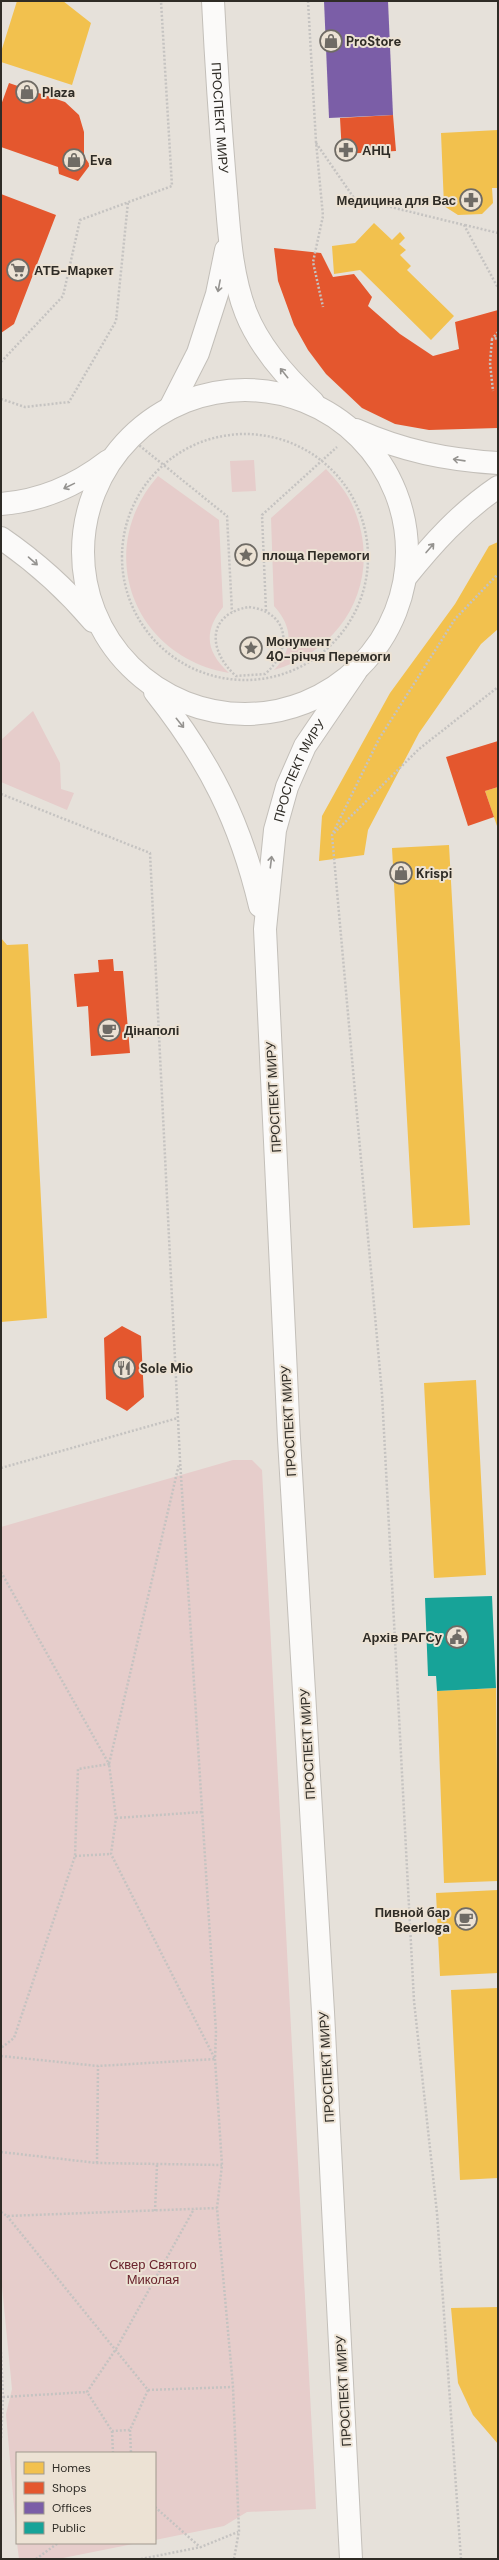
<svg xmlns="http://www.w3.org/2000/svg" width="499" height="2560" font-family="'DM Sans',sans-serif">
	<style>
		.green { fill: #e6cdcb }
		.homes { fill: #f2c14e }
		.shops { fill: #e4572e }
		.offices { fill: #7b5ea7 }
		.public { fill: #17a398 }
		.lines { fill: none; stroke-linecap: round; stroke-linejoin: round }
		.secondary-casing { stroke: #c3bfb9; stroke-width: 24 }
		.path { stroke: #c5c3c1; stroke-width: 2.5; stroke-dasharray: 2 2; stroke-linecap: butt }
		.secondary { stroke: #fbfaf9; stroke-width: 22 }
		.oneway { stroke: #959390 }
		.labels { text-anchor: middle; stroke-width: 4; stroke-linejoin: round; paint-order: stroke }
		.poi-label { font-size: 13px; font-weight: bold; fill: #2f2c26; stroke: #ece2d4; text-anchor: start }
		.street-label { font-size: 13px; fill: #2f2c26; stroke: #ece2d4 }
		.park-label { font-size: 13px; fill: #69232c; stroke: #ece2d4 }
	</style>
	<rect width="100%" height="100%" fill="#e6e1da"/>
	<path class="green" d="M254,460l2,31 -24,1 -2,-31z
		M326,469c11,12 22,24 28,40 29,70 -9,140 -80,161 20,-21 19,-43 0,-64l-3,-88z
		M158,476l61,44 4,87c-20,25 -17,45 6,66 -96,-16 -136,-123 -71,-197z
		M33,711l27,52 1,26 13,4 -7,17 -66,-28v-42z
		M233,1460h19l10,10 54,1039 -69,3 -23,14 -69,14v-87h-138v88l-11,-127 6,-25 -11,-113v-749z
		M17,2543h121l-80,16h-39z"/>
	<path class="homes" d="M17,1h46l28,22 -19,62 -71,-23v-10z
		M498,130v58h-6l1,15 -11,11 -24,1 -14,-9 -3,-73z
		M374,223l18,17 8,-8 5,6 -6,6 7,6 -6,5 11,11 -4,4 47,46 -23,24 -71,-70 -26,4 -2,-28 23,-3z
		M498,542v87l-17,15 -62,89 -51,97 -4,25 -45,6 3,-45 68,-123 65,-89 34,-58z
		M498,787v42l-13,-38z
		M449,845l21,380 -57,3 -21,-380z
		M1,938l6,7 21,-1 19,374 -46,4z
		M476,1380l10,195 -52,3 -10,-195z
		M496,1688l2,193 -54,2 -7,-192z
		M498,1890v83l-58,3 -4,-83z
		M498,1988v190l-38,2 -9,-190z
		M498,2307v137l-25,-29 -15,-32 -7,-75z"/>
	<path class="shops" d="M9,83l56,19 14,13 5,17v24l6,9 -12,16 -19,-7 -1,-7 -57,-20v-42z
		M393,115l3,36 -54,3 -2,-36z
		M1,194l55,21 -42,109 -13,9z
		M274,248l47,5 12,24 21,-3 18,23 -4,9 32,28 33,22 26,-7 -4,-27 43,-12v118l-69,2 -34,-6 -33,-16 -36,-34 -18,-24 -14,-25 -16,-44z
		M498,741v46l-13,4 9,26 -26,9 -22,-69z
		M113,959l1,12h9l7,82 -39,3 -3,-50 -11,1 -3,-33 25,-2 -1,-12z
		M122,1326l19,10 3,61 -17,14 -21,-12 -2,-61z"/>
	<path class="offices" d="M324,1h64l5,114 -64,3z"/>
	<path class="public" d="M492,1596l4,92 -59,3 -1,-15h-8l-3,-78z"/>
	<g class="lines">
		<g class="secondary-casing">
			<g id="secondary">
				<path id="s1" d="M213,1c3,60 7,121 12,181 4,44 5,90 21,131 14,35 40,64 67,89"/>
				<circle cx="245" cy="552" r="162"/>
				<path d="M170,408l28,-55 19,-59 9,-44"/>
				<path d="M356,430c47,21 91,30 142,33"/>
				<path d="M1,504c39,-3 76,-19 107,-43"/>
				<path d="M1,538c35,24 65,51 92,83"/>
				<path d="M405,578c28,-35 56,-66 93,-91"/>
				<path d="M155,692c54,68 85,129 105,214"/>
				<path id="s2" d="M351,2559l-28,-547 -34,-573 -24,-510 10,-99 12,-43 18,-41 51,-75"/>
			</g>
		</g>
		<path class="path" d="M308,1l8,141 7,74 -10,46 10,45
			M316,143l38,55 110,27 34,63
			M465,225l33,8
			M498,332l-6,7 6,-1
			M492,339l-2,24 3,28
			M1,362l62,-66 17,-76 92,-34 -11,-185
			M1,399l24,8 44,-5 47,-81 12,-119
			M122 557a123 123 0 1 1 246 0a123 123 0 1 1-246 0Z
			M130,438l97,78 5,96
			M249,607c41,5 44,43 16,67l-29,2c-28,-25 -30,-62 13,-69z
			M266,611l-4,-96 75,-68
			M1,794l149,59 30,607 36,572 -1,27 7,106 -5,43 16,179 6,144 -5,28
			M334,833l85,-84 79,-62
			M1,1468l177,-50
			M1,1572l108,192 -31,5 -3,87 -61,182 -13,10
			M116,1818l86,-6
			M75,1856l36,-2
			M1,2056l97,10 117,-7 -104,-205 5,-36 -7,-54 70,-300
			M1,2152l96,11 125,2
			M97,2163l1,-97
			M155,2211l2,-46
			M1,2212l6,4 210,-8
			M7,2216l141,174 -18,40 -18,1 -25,-39 29,-43 78,-140
			M1,2352l2,45 -2,43
			M148,2390l85,-3
			M3,2397l84,-5
			M130,2430l1,23
			M112,2431l1,22
			M155,2507l45,40
			M36,2559l22,-16
			M141,2559l60,-12 37,-15
			M461,2559l-24,-346 -23,-212 -32,-607 -50,-559 47,-96 76,-120 43,-45"/>
		<use href="#secondary" class="secondary"/>
	</g>
	<defs><path id="oneway-shaft" d="M-6 0H5M1.5-3L5.5 0L1.5 3" fill="none" stroke-width="1.6" stroke-linecap="round" stroke-linejoin="round"/></defs>
	<g class="oneway">
		<use href="#oneway-shaft" transform="translate(219 286) rotate(101)"/>
		<use href="#oneway-shaft" transform="translate(284 373) rotate(-129)"/>
		<use href="#oneway-shaft" transform="translate(459 460) rotate(-172)"/>
		<use href="#oneway-shaft" transform="translate(69 486) rotate(154)"/>
		<use href="#oneway-shaft" transform="translate(430 548) rotate(-49)"/>
		<use href="#oneway-shaft" transform="translate(33 561) rotate(41)"/>
		<use href="#oneway-shaft" transform="translate(180 723) rotate(51)"/>
		<use href="#oneway-shaft" transform="translate(271 862) rotate(-83)"/>
	</g>
	<defs>
		<g id="shop-ring" transform="scale(1.15)"><circle r="9.5" fill="#ece2d4" stroke="#6f6b65" stroke-width="1.5"/><path d="M-5-2.5h2.3a2.7 3.5 0 0 1 5.4 0H5L5.5 6h-11ZM-1.5-2.5h3a1.5 2.3 0 0 0-3 0Z" fill="#6f6b65"/></g>
		<g id="pharmacy-ring" transform="scale(1.15)"><circle r="9.5" fill="#ece2d4" stroke="#6f6b65" stroke-width="1.5"/><path d="M-2-6h4v4h4v4h-4v4h-4v-4h-4v-4h4Z" fill="#6f6b65"/></g>
		<g id="supermarket-ring" transform="scale(1.15)"><circle r="9.5" fill="#ece2d4" stroke="#6f6b65" stroke-width="1.5"/><path d="M-6-5.5h2.5l.6 2H6L4.5 2H-2.5L-4.4-4H-6ZM-1.5 3.2a1.3 1.3 0 1 0 .1 0ZM3 3.2a1.3 1.3 0 1 0 .1 0Z" fill="#6f6b65"/></g>
		<g id="sight-ring" transform="scale(1.15)"><circle r="9.5" fill="#ece2d4" stroke="#6f6b65" stroke-width="1.5"/><path d="M0-6L1.8-2.2L6-1.7L2.9 1.2L3.7 5.4L0 3.3L-3.7 5.4L-2.9 1.2L-6-1.7L-1.8-2.2Z" fill="#6f6b65"/></g>
		<g id="cafe-ring" transform="scale(1.15)"><circle r="9.5" fill="#ece2d4" stroke="#6f6b65" stroke-width="1.5"/><path d="M-5.5-4.5H6V0H3Q3 3.5 0 3.5H-2.5Q-5.5 3.5-5.5 0ZM3-3.2v2h1.7v-2ZM-6 4.5H4V6H-6Z" fill="#6f6b65"/></g>
		<g id="restaurant-ring" transform="scale(1.15)"><circle r="9.5" fill="#ece2d4" stroke="#6f6b65" stroke-width="1.5"/><path d="M-5-6h1v4h1v-4h1v4h1v-4h1v5L-1.5 .5V6h-2V.5L-5-1ZM5-6V6H3V1.5H1.5Q1.5-4 5-6Z" fill="#6f6b65"/></g>
		<g id="civic-ring" transform="scale(1.15)"><circle r="9.5" fill="#ece2d4" stroke="#6f6b65" stroke-width="1.5"/><path d="M-.6-6.5H3V-4.5H.6V-3L4-1V1h2V6H-6V1h2V-1L-.6-3ZM-1.2 2.5V6h2.4V2.5Z" fill="#6f6b65"/></g>
	</defs>
	<g fill-rule="evenodd">
		<use href="#shop-ring" x="331" y="41"/>
		<use href="#shop-ring" x="27" y="92"/>
		<use href="#pharmacy-ring" x="346" y="150"/>
		<use href="#shop-ring" x="74" y="160"/>
		<use href="#pharmacy-ring" x="471" y="200"/>
		<use href="#supermarket-ring" x="18" y="270"/>
		<use href="#sight-ring" x="246" y="555"/>
		<use href="#sight-ring" x="251" y="648"/>
		<use href="#shop-ring" x="401" y="873"/>
		<use href="#cafe-ring" x="109" y="1030"/>
		<use href="#restaurant-ring" x="124" y="1368"/>
		<use href="#civic-ring" x="457" y="1637"/>
		<use href="#cafe-ring" x="466" y="1919"/>
	</g>
	<g class="labels">
		<g class="poi-label">
			<text x="346" y="46">ProStore</text>
			<text x="42" y="97">Plaza</text>
			<text x="362" y="155">АНЦ</text>
			<text x="90" y="165">Eva</text>
			<text x="456" y="205" text-anchor="end">Медицина для Вас</text>
			<text x="34" y="275">АТБ-Маркет</text>
			<text x="262" y="560">площа Перемоги</text>
			<text x="266" y="646">Монумент<tspan x="266" dy="15">40-річчя Перемоги</tspan></text>
			<text x="416" y="878">Krispi</text>
			<text x="124" y="1035">Дінаполі</text>
			<text x="140" y="1373">Sole Mio</text>
			<text x="442" y="1642" text-anchor="end">Архів РАГСу</text>
			<text x="450" y="1917" text-anchor="end">Пивной бар<tspan x="450" dy="15">Beerloga</tspan></text>
		</g>
		<g class="street-label">
			<text dy="5" stroke="none"><textPath href="#s1" startOffset="117">ПРОСПЕКТ МИРУ</textPath></text>
			<text dy="5" stroke="none"><textPath href="#s2" startOffset="1796">ПРОСПЕКТ МИРУ</textPath></text>
			<text transform="translate(273 1097) rotate(-93)" y="5">ПРОСПЕКТ МИРУ</text>
			<text transform="translate(288 1421) rotate(-93)" y="5">ПРОСПЕКТ МИРУ</text>
			<text transform="translate(307 1744) rotate(-93)" y="5">ПРОСПЕКТ МИРУ</text>
			<text transform="translate(326 2067) rotate(-93)" y="5">ПРОСПЕКТ МИРУ</text>
			<text transform="translate(343 2391) rotate(-93)" y="5">ПРОСПЕКТ МИРУ</text>
		</g>
		<g class="park-label">
			<text x="153" y="2269">Сквер Святого<tspan x="153" dy="15">Миколая</tspan></text>
		</g>
	</g>
	<rect width="499" height="2560" fill="none" stroke="#2f2c26" stroke-width="4"/>
	<rect x="16" y="2452" width="140" height="92" fill="#ece2d4" stroke="#a0998e"/>
	<rect x="24" y="2462" width="20" height="12" fill="#f2c14e" stroke="#a0998e"/>
	<text x="52" y="2472" font-size="12" fill="#2f2c26">Homes</text>
	<rect x="24" y="2482" width="20" height="12" fill="#e4572e" stroke="#a0998e"/>
	<text x="52" y="2492" font-size="12" fill="#2f2c26">Shops</text>
	<rect x="24" y="2502" width="20" height="12" fill="#7b5ea7" stroke="#a0998e"/>
	<text x="52" y="2512" font-size="12" fill="#2f2c26">Offices</text>
	<rect x="24" y="2522" width="20" height="12" fill="#17a398" stroke="#a0998e"/>
	<text x="52" y="2532" font-size="12" fill="#2f2c26">Public</text>
</svg>
